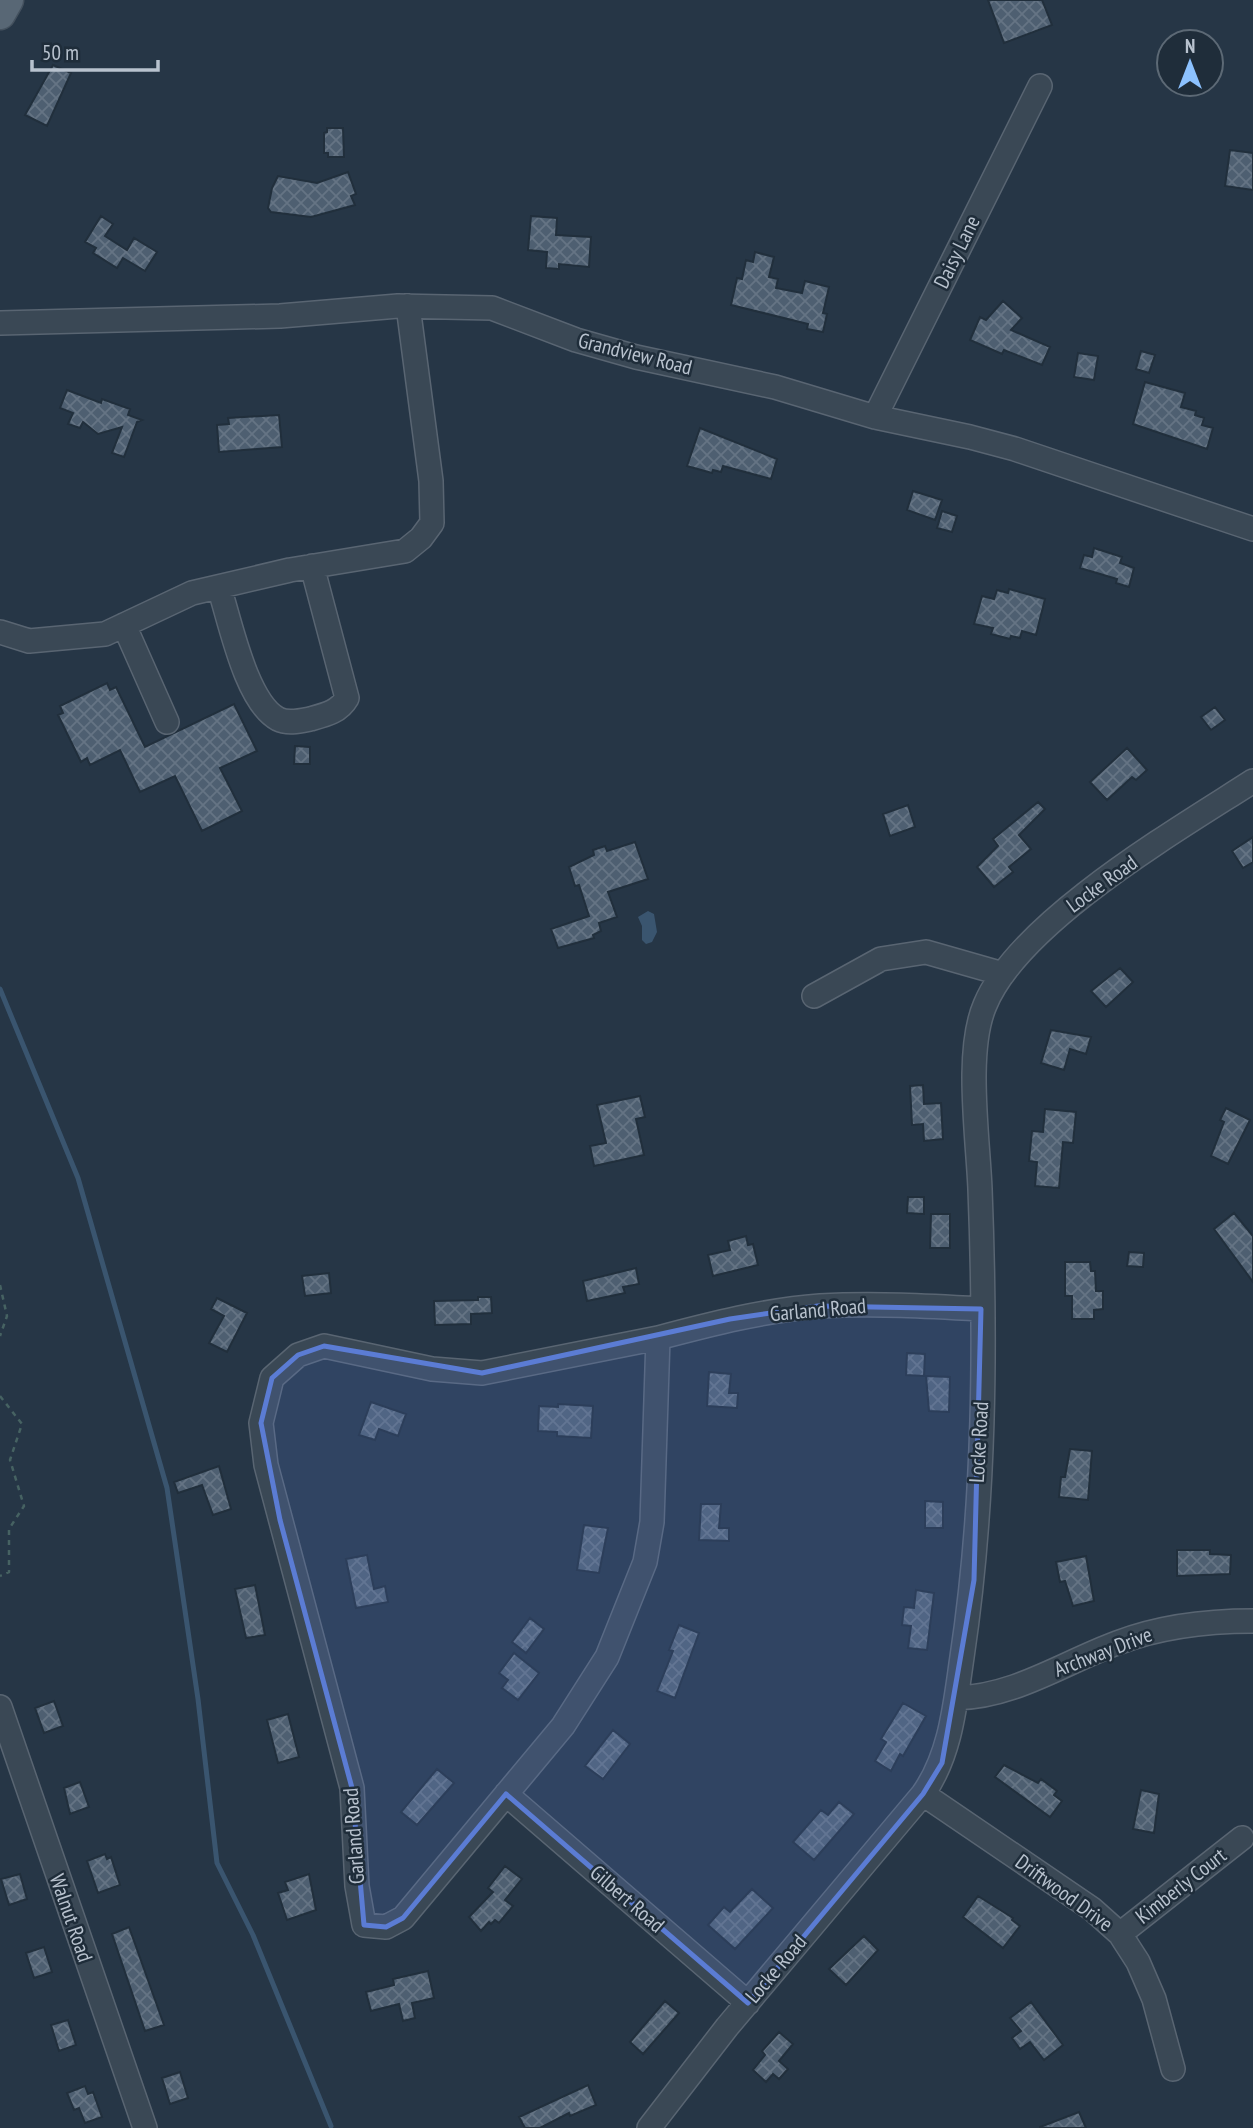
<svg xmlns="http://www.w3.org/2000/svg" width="1253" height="2128" font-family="'PT Sans Narrow',sans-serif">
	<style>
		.water { fill: #3a556f }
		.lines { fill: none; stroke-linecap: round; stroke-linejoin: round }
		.stream { stroke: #3a556f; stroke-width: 5 }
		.building { fill: url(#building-cross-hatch); stroke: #212f3c; stroke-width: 2 }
		.minor-casing { stroke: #596572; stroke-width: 26 }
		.major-casing { stroke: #44515e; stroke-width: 33 }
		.path { stroke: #466262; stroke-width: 2.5; stroke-dasharray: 5 5; stroke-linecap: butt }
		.minor { stroke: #3a4855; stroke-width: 23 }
		.major { stroke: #586775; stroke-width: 30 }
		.marked { fill: #5b7cd4; fill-opacity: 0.2; stroke: #5b7cd4; stroke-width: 5; stroke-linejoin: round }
		.labels { text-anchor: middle; stroke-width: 5; stroke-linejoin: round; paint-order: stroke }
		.street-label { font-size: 21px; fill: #b8c2ce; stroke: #1f2d3a }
	</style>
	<defs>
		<pattern id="building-cross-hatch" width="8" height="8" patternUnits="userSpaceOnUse" patternTransform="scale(1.75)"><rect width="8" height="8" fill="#4e5f71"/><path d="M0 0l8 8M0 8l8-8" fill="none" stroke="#657484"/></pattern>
	</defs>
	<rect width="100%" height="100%" fill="#263646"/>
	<path class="water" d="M648,911l6,3 3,18 -5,10 -6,2 -4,-4v-14l-4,-9z"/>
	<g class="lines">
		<path class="stream" d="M0,989l78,189 89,310 31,211 19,164 36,72 78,191"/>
	</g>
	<path class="building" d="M988,0h54l10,25 -48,18z
		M53,65l18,8 -24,53 -22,-11z
		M327,128h16l1,29h-16v-4h-4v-20l3,-1z
		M1230,150l23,3v37l-28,-4z
		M348,172l8,22 -5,2 4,9 -44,12 -40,-5 -3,-4 4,-20 6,-12 39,7z
		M101,216l12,8 -8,12 22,14 7,-12 23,14 -12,19 -22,-13 -6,10 -24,-15 3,-5 -11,-6z
		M531,216l26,2 -1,17 35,2 -2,30 -30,-3v5l-13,-1 1,-16 -19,-2z
		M755,252l19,5 -5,20 9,2 -2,9 26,5 3,-12 24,6 -6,26 4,1 -4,18 -16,-3 1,-5 -77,-19 6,-27 5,1 4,-19 7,2z
		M1003,301l19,17 -11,12 39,17 -8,18 -38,-15 -2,4 -32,-14 10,-23 6,3z
		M1141,351l14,4 -6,18 -13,-4z
		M1078,353l20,3 -4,24 -20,-3z
		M1145,382l40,11 -4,14 15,4 -1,4 9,3 -2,7 11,3 -6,21 -74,-25z
		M67,390l34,13 1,-4 28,10 -2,6 14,5 -5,2 -13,35 -12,-4 10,-26 -24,7 -15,-12 -3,6 -12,-4 5,-11 -13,-5z
		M279,415l3,32 -63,5 -2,-27 12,-1 -1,-6z
		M700,428l77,31 -6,20 -48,-13 -2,6 -8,-2 -1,3 -25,-7z
		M913,491l29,9 -7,20 -28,-10z
		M942,511l15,5 -5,16 -15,-4z
		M1094,548l28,9 -2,6 14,5 -5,19 -13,-4 1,-4 -37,-11 4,-13 8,2z
		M1009,589l36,10 -9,36 -14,-4 -2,7 -9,-2 -1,3 -19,-5 2,-6 -19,-4 8,-28 12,3 3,-9 11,3z
		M107,683l3,7 6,-3 29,60 89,-43 23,47 -37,17 22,43 -40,20 -27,-55 -35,16 -20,-42 -30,15 -3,-7 -6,4 -23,-47 5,-2 -3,-7z
		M1215,707l10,13 -14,10 -10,-13z
		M295,746l15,1v17h-16z
		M1127,748l20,22 -11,10 -4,-3 -25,23 -17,-18z
		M1038,802l7,7 -26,26 12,14 -22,18 4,5 -19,15 -17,-20 21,-21 -5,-7z
		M908,805l7,22 -25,9 -7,-22z
		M1253,837v25l-10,6 -11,-17z
		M635,842l13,37 -40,13 9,25 -18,6 2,8 -8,4 1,3 -36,10 -7,-19 38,-13 -10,-31 -4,1 -6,-19 25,-12 -1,-5 12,-4 2,5z
		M1120,968l13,14 -27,25 -15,-16z
		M1051,1030l40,7 -5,17 -16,-5 -6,21 -23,-7z
		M923,1085l1,19 17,-1 2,36 -19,2 -1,-17 -11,1 -2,-39z
		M640,1096l5,21 -9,2 8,36 -50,11 -4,-20 16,-3 -9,-38z
		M1226,1108l24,12 -22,44 -17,-8 13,-34 -4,-2z
		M1045,1109l31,3 -3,31 -10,-1 -4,46 -24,-2 2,-24 -8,-1 3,-30 11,1z
		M908,1197h16v17l-17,-1z
		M1234,1213l19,23v46l-39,-53z
		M931,1214h19v34h-20z
		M746,1236l2,9 5,-1 5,21 -45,11 -5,-21 22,-5 -2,-9z
		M1129,1252l15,1 -1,14 -16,-1z
		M1065,1262h25l1,9h4l1,20h7v18l-9,1v9h-22v-23h-7z
		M636,1268l3,16 -16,3 2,6 -38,8 -4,-20z
		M329,1273l2,20 -26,3 -3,-20z
		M478,1297h13l1,16 -21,1v10l-36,1 -1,-24 44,-1z
		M217,1298l30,15 -20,39 -18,-9 15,-27 -13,-7z
		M907,1353l18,1 -1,22 -18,-1z
		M709,1372l22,2 -2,19h9l-1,15 -30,-2z
		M926,1376l24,1 -1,35 -20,-1z
		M371,1402l35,12 -8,22 -19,-7 -4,11 -16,-5z
		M558,1404l35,2 -2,32 -34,-2v-4l-19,-1 1,-25 19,1z
		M1070,1449l22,2 -4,49 -29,-3 2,-20h4z
		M219,1466l12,43 -18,6 -11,-30 -24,8 -4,-11z
		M925,1501l18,1v26h-18z
		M701,1504h20l-2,24h10v13l-30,-1z
		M584,1525l24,3 -9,45 -22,-3z
		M1177,1550h33v4l21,1 -1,19 -53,2z
		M367,1555l7,34 11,-3 3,16 -32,6 -10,-49z
		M1086,1556l8,45 -21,5 -8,-25 -5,1 -4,-20z
		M255,1585l10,50 -19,3 -11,-49z
		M916,1590l18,3 -7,57 -19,-2 3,-22 -9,-1 2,-18 10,1z
		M530,1618l14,11 -18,24 -14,-11z
		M679,1625l20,8 -24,65 -18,-7 16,-40 -4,-1z
		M514,1653l25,20 -21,27 -16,-12 6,-8 -9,-7z
		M54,1701l9,25 -19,7 -9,-25z
		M903,1703l23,13 -23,40 -3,-2 -9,17 -16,-10 11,-19 -5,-3z
		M288,1714l11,43 -21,6 -11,-43z
		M613,1730l17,14 -27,35 -18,-13z
		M1004,1765l34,18 3,-4 16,12 -3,4 8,6 -12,16 -55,-40z
		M437,1769l17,14 -37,42 -16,-13z
		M80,1782l9,25 -19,7 -6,-26z
		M1141,1790l18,4 -5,39 -21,-4z
		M839,1802l15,12 -40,46 -21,-18 28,-32 7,5z
		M105,1854l2,5 4,-2 9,28 -22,8 -11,-32z
		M505,1866l17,13 -17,21 8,6 -14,17 -4,-3 -4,4 -2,-2 -8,9 -12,-14 24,-25 -5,-4z
		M20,1874l7,25 -18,6 -8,-26z
		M309,1874l7,36 -29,10 -9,-27 10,-3 -3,-8z
		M752,1889l21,19 -38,41 -27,-24 16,-18 6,5z
		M978,1896l35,22 -1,2 8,6 -17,22 -40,-31z
		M129,1927l35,98 -19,6 -33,-97z
		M864,1936l14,14 -32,35 -17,-16z
		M44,1947l8,25 -18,6 -8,-25z
		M428,1971l6,27 -22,5 3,15 -12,3 -4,-17 -28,7 -5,-19 28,-7 -1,-6z
		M665,2001l14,12 -36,41 -13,-12z
		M1031,2002l32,43 -19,15 -14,-18 -10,7 -8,-11 9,-7 -11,-13z
		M68,2020l8,25 -17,6 -8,-26z
		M779,2032l14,12 -14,17 9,8 -9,10 -6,-5 -7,8 -13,-12 12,-15 -3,-4z
		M180,2072l8,26 -18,6 -8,-26z
		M588,2085l8,20 -26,11 -1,-3 -29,15h-15l-6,-11z
		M85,2086l3,8 5,-2 9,25 -17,6 -6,-15 -5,2 -7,-17z
		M1079,2112l7,16h-46v-1z"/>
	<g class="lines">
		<g class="minor-casing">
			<path id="minor" d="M0,323l280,-7 118,-10 94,2 84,32 60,17 139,30 100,30 95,20 45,12 238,80
				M875,417l165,-331
				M219,587c11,34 27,115 59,132 10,5 22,2 32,0 15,-4 29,-7 37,-21l-35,-132
				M124,625l43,97
				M0,632l29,9 76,-7 87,-41 98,-23 115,-19 16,-13 11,-15 -1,-42 -23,-175
				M814,996l67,-37 45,-7 77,22
				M658,1338l-176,35 -50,-4 -108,-23 -26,9 -26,23 -11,45 5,42 86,323 5,98 7,39 22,2 17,-9 160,-192 44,-69 38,-95 7,-40 6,-184c53,-14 107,-28 162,-32 54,-3 108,0 161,3
				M956,1698c58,-1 107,-35 161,-55 44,-17 89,-22 136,-22
				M0,1707l145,421
				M506,1794l242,209
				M923,1794l169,115 28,25 18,28 16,37 19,70
				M1120,1934l122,-96
				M649,2128l78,-101 196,-233c28,-40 32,-89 39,-137 23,-153 24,-313 18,-468 -2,-51 -15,-138 5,-184 34,-83 192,-175 268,-224"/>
		</g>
		<g class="major-casing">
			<path id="major" d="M0,14l8,-14"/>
		</g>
		<path class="path" d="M0,1285l7,31 -7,20
			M0,1396l22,28 -12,36 14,46 -15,23v43l-9,4"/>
		<use href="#minor" class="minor"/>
		<use href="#major" class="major"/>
	</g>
	<path class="marked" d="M818,1306l163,3 -7,271 -32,183 -19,31 -175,209 -242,-209 -103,124 -17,9 -22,-2 -12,-137 -72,-268 -19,-97 11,-45 26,-23 26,-9 158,27 248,-54z"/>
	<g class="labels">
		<g class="street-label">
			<text transform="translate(957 252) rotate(-64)" y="7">Daisy Lane</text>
			<text transform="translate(635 354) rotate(14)" y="7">Grandview Road</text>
			<text transform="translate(1102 884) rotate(-36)" y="7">Locke Road</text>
			<text transform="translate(818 1310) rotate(-5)" y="7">Garland Road</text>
			<text transform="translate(979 1442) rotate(-87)" y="7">Locke Road</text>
			<text transform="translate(1103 1652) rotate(-21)" y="7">Archway Drive</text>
			<text transform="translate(354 1836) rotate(-94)" y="7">Garland Road</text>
			<text transform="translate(1181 1886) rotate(-38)" y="7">Kimberly Court</text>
			<text transform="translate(1064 1893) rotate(36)" y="7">Driftwood Drive</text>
			<text transform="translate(627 1899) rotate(41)" y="7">Gilbert Road</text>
			<text transform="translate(71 1918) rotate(71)" y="7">Walnut Road</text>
			<text transform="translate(776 1969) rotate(-50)" y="7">Locke Road</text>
		</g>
	</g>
	<g transform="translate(1190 63)"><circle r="33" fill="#1f2d3a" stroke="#5c6975" stroke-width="2"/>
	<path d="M0-5L12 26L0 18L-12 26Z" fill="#8cc2ff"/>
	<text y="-10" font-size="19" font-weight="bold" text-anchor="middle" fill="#b8c2ce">N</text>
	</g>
	<path d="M32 60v10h126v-10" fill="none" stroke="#b8c2ce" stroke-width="3.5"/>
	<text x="42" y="60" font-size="21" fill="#b8c2ce" stroke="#1f2d3a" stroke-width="5" paint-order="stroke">50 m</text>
</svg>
